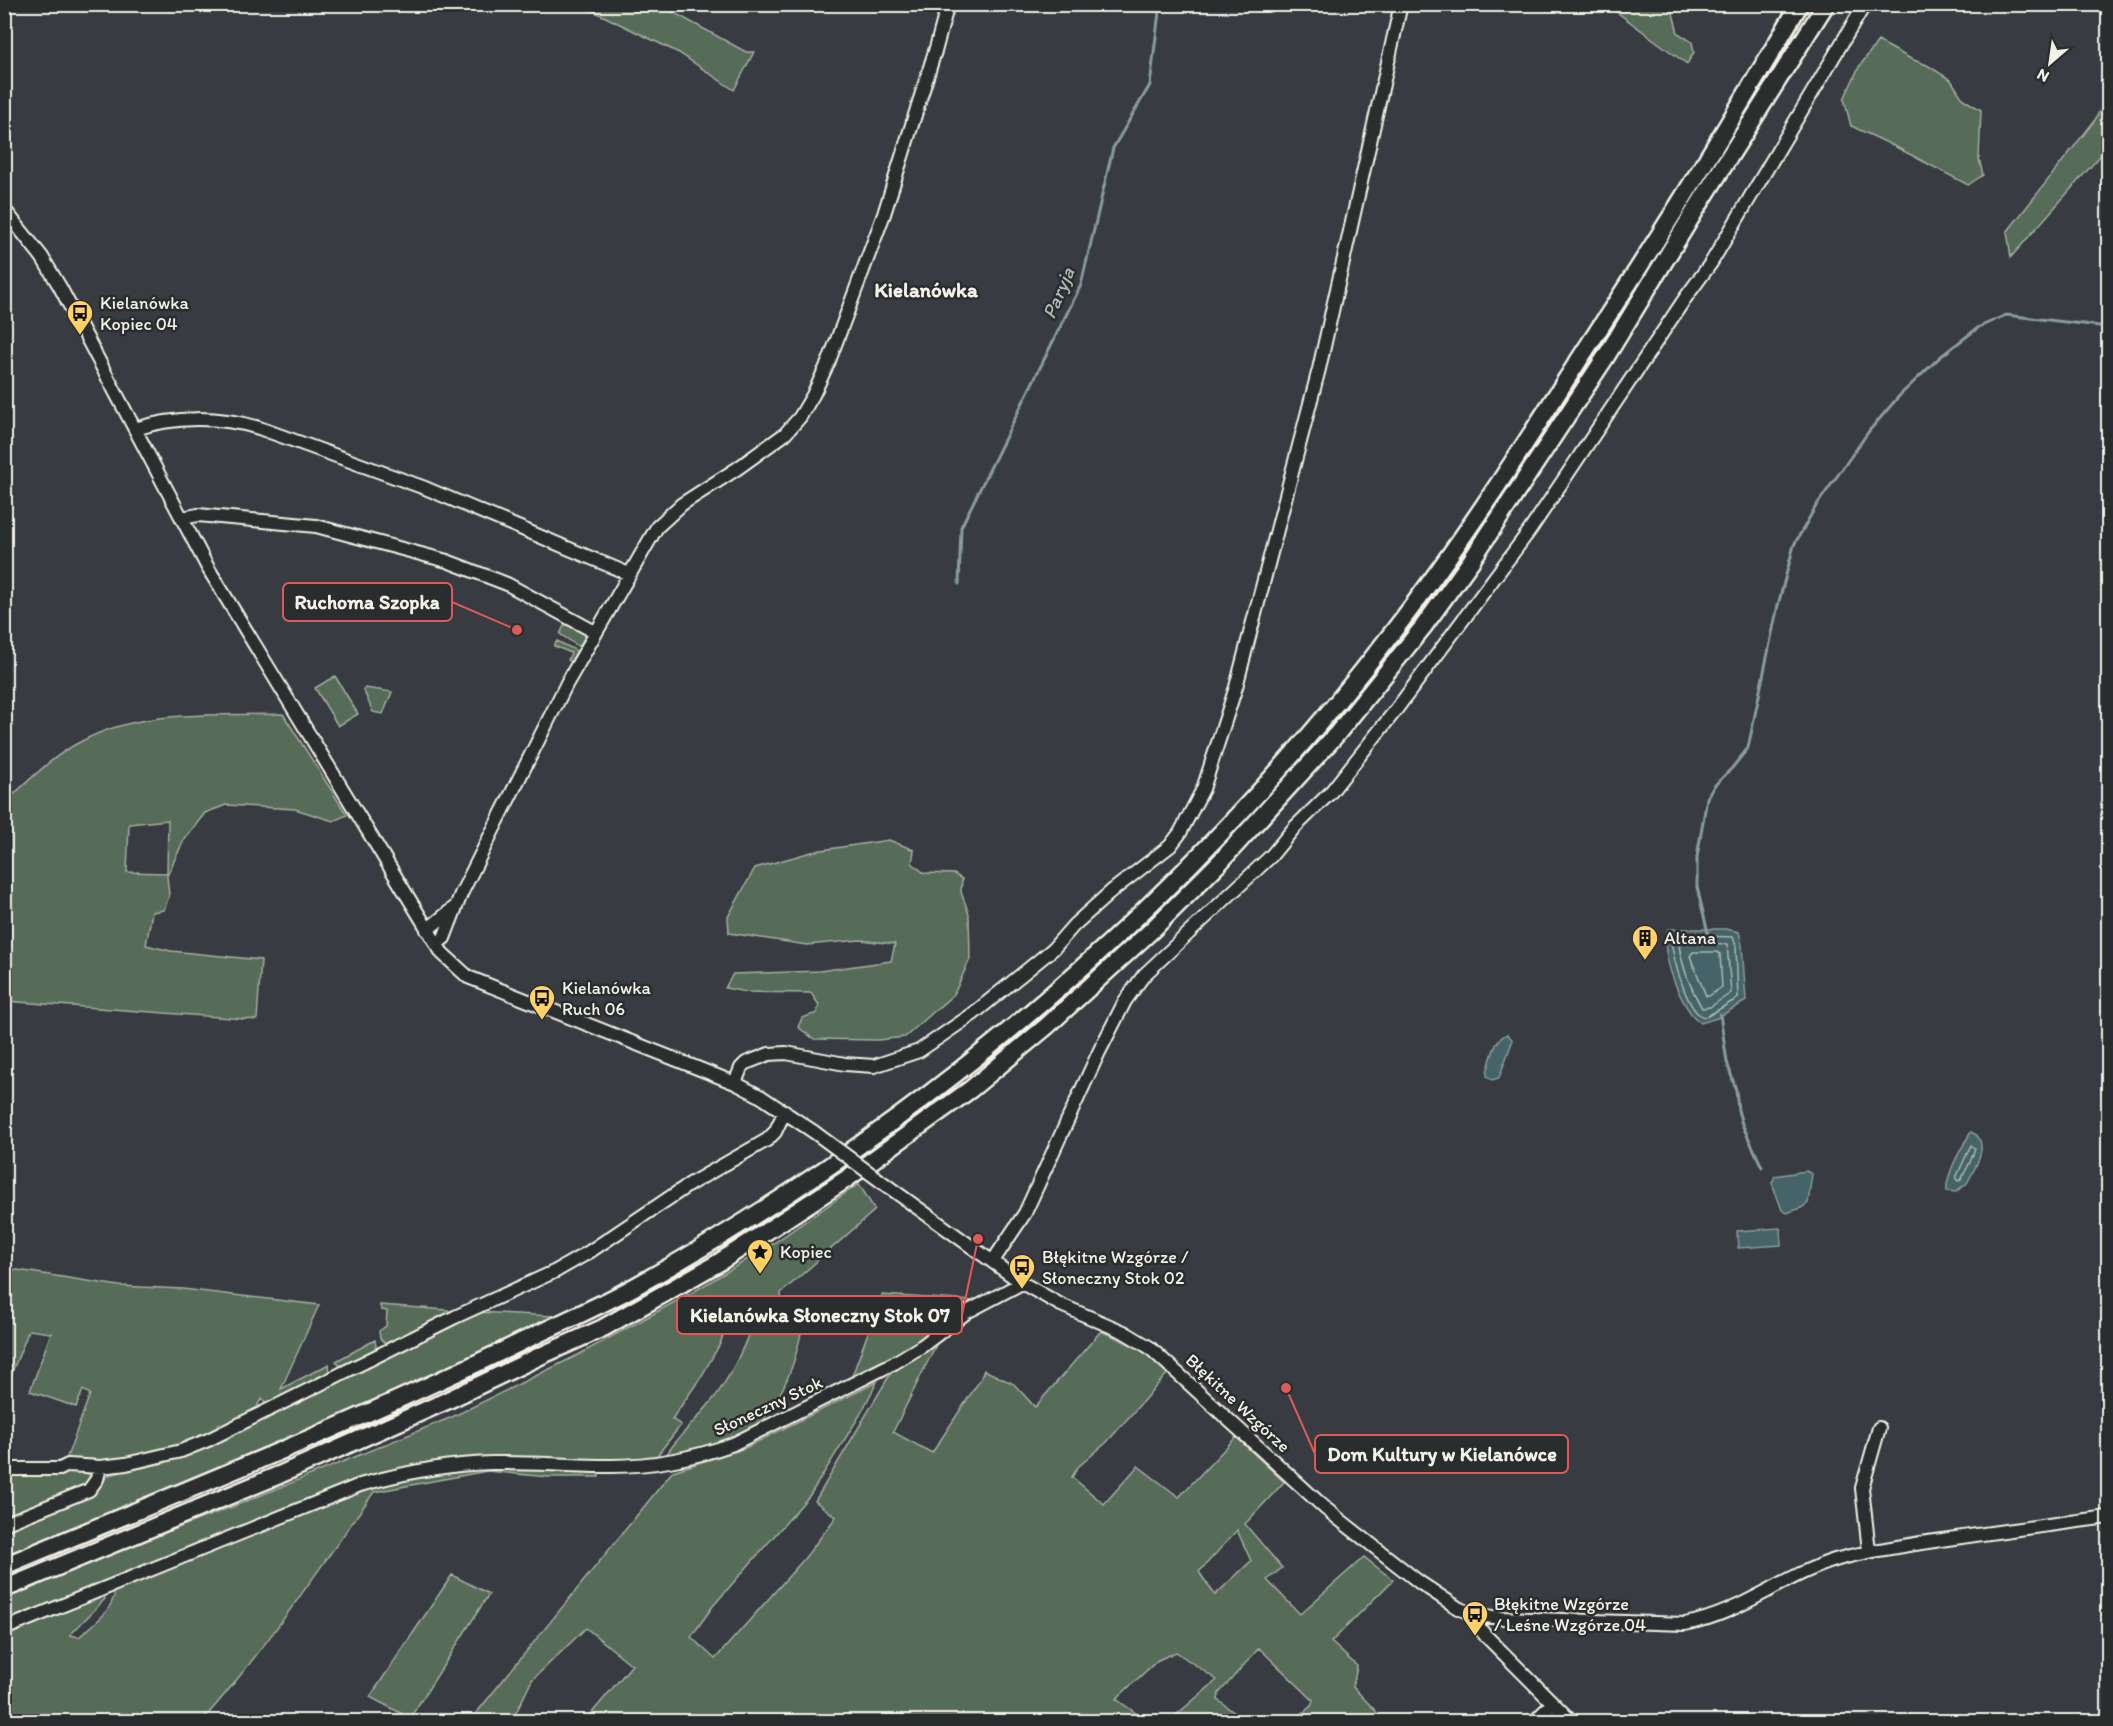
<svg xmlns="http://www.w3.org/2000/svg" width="2113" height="1726" font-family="Itim,sans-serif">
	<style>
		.green { fill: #566c58; stroke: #a5aea0; stroke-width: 1.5; fill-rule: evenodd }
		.water { fill: #456467; stroke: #8b9c9b; stroke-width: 1.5 }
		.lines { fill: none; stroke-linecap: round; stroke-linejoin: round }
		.shore { stroke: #aeb9b4; stroke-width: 1.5 }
		.stream { stroke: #8b9c9b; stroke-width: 3 }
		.minor-casing { stroke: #f4f1e8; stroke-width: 16 }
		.highway-casing { stroke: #f4f1e8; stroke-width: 21 }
		.minor { stroke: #2a2d2e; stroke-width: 12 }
		.highway { stroke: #2a2d2e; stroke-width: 16 }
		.minor-bridge-casing { stroke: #f4f1e8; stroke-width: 16; stroke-linecap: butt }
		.minor-bridge { stroke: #2a2d2e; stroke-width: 12 }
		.labels { text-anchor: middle; stroke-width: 5; stroke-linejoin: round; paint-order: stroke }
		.poi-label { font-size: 18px; fill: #f4f1e8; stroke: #2a2d2e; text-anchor: start }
		.street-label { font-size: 18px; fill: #f4f1e8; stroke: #2a2d2e }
		.water-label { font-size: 20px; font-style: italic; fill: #aeb9b4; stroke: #2a2d2e }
		.quarter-label { font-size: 21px; font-weight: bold; fill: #f4f1e8; stroke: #2a2d2e }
		.leader { fill: none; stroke: #de5a58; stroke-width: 2 }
		.callout-dot { fill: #de5a58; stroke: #2a2d2e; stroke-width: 2 }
		.callout { fill: #2a2d2e; stroke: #de5a58; stroke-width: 2 }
		.callout-label { font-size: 20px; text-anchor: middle; font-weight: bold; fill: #f4f1e8 }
	</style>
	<rect width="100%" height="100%" fill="#383b41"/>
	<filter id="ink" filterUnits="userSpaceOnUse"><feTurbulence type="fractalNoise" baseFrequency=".0167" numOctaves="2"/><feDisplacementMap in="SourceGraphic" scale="12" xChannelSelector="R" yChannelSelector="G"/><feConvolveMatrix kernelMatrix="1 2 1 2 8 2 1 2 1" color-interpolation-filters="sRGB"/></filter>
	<g filter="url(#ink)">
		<path class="green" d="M581,5h79l86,47h8l-20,38 -55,-37z
			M1607,5h64l7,28 14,9 2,10 -7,12z
			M1878,41l33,18 16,6 24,15 12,19 18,11 -2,49 4,16 -15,10 -74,-39 -43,-20 -7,-27 15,-32z
			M2108,93v54l-97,110 -4,-25 88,-112z
			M567,620l20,12 -8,15 -19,-13z
			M557,641l20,10 -6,10 -3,-1 3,-7 -17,-7z
			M335,676l23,38 -20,12 -23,-38z
			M365,688l27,4 -9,22 -10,-2 -10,-23z
			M283,714l64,101 -14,6 -38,-12 -69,-4 -21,8 -21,27 -17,36 2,20 -5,14 -12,2 -6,33 25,6 90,9 -4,60 -252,-19v-199c24,-21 46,-45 75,-60 61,-34 136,-26 203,-28zM168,820l-1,53 -40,-1 2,-48z
			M889,840l25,10 -2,13 12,10 30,1 8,5 -1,13 8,22 1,45 -16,35 -49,43 -27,3 -64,-1 -16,-12 4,-9 15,-5 2,-8 -8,-12 -65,-1 -21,-4 8,-14 86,-3 72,-10 4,-17 -35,-4 -53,5 -78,-12 -1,-16 27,-49 60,-17z
			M859,1184l16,26 -94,83 1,14 23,1c-5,39 -14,73 -37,105 -4,7 -10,17 -18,21 -25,13 -58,17 -85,23 12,-20 30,-35 45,-54 19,-22 39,-64 46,-92l-32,21 -4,12 -19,33 -29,42 9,6 -26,33 -6,2 -246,10 -398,155v-26l84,-37 153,-59 210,-86 126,-62 115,-63 75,-45z
			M5,1268l114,18 64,3 136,16 -38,84 48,-25 1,10 -64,31 -4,-6 -4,5 1,5 -35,18 -4,-4 -3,3 1,3 -45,19 -34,9 -68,5 -4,-5 23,-63 -7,-4 -7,17 -46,-16 21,-58 -22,-3 -24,60z
			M882,1295l92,6 6,-2 -52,37 -79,48z
			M380,1305l68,5 2,2 -64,33 -6,-7 -1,-7 7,-5 1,-15 -6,-1z
			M475,1312l80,4c-178,91 -365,164 -550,240v-28l91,-36 12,-17 56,-12 40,-15z
			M1101,1331c24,11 51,21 66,43l-60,68 -29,25 -6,10 32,27 34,-38 41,31 57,-60 48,45 -39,42 37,44 -15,12 33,34 64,-57 29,23 -62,62 26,24 -4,21 32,34h-92l18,-15 2,-6 -54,-52 -40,45 -1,7 27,21h-76l48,-41 -41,-28 -18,8 -42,39 31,22h-562l47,-56 -46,-37 -54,52 -20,41 -43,1 204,-251 70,-22 134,-67 -17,33 -50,80 -97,111 -22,31 24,22 89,-100 32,-42 -21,-16 77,-130 46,-30 -45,91 39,21 48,-73 4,-10 30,14 21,23zM1237,1530l14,31 -36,34 -16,-23z
			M375,1340l1,7 -3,5 -33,14 -4,-5z
			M484,1466l113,4 2,7h-51l-61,-6 -113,21c-56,78 -109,158 -172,229h-197l-1,-87 101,-39v4l-35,36 9,2c16,-14 33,-25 36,-46l13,-7 99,-40 44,-14 3,-5 69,-29 48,-15z
			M85,1472l5,3 -1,6 -6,6 -78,32v-46z
			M452,1575l37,19 -79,124 -40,-21z"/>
		<path class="water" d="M1668,929h58l13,3 3,13 4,56 -29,17 -16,5c-19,-11 -44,-75 -33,-94z
			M1507,1034l5,5v3l-13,36 -7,2 -5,-4v-4c4,-12 7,-33 20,-38z
			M1971,1132c21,8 4,37 -4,51 -3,4 -8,5 -11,9l-9,-1c-2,-15 16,-46 24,-59z
			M1806,1171l6,3 -4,29 -7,5 -14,5 -5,-3 -10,-27 3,-7z
			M1780,1228l1,17 -43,3 -1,-17z"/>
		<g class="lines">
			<path class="shore" d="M1674,935l59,2 3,9 2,52 -32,19c-19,0 -33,-61 -35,-77z
				M1682,942l45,2 4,49 -21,14 -8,1c-11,-19 -20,-41 -23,-63z
				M1693,952h24l3,2 2,33 -13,9h-3l-16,-40z
				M1971,1145l4,3 -4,12 -10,20 -3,1 -2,-3z"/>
			<path class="stream" d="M959,584l2,-57 120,-242 32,-137 37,-63 10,-81
				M1708,933l-11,-46v-30l10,-59 7,-12 18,-18 16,-20 30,-143 16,-60 22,-39 53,-75 31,-36 40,-38 39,-30 27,-12 102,12
				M1720,1014l7,48 9,28 2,20 4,14 20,43"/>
			<g class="minor-casing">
				<path id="minor" d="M4,209l38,48 18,30 148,281 234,385 26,24 267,106 25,13 54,36
					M135,429c40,-13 84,-13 124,-1l166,60 204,86
					M182,518l16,-3 118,11 131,35 60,23 88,48
					M427,930l27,-22
					M436,944l8,-6 17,-44 106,-211 90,-156 25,-23 56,-36 47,-34 15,-17 13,-22 16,-34 55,-147 52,-166 12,-44
					M735,1083l6,-15 5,-5 23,-9 17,-1 59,11 29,2 45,-15 54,-37 80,-65 21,-24 39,-35 57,-44 10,-13 23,-44 33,-102 83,-318 82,-365
					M890,1188l132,95 39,22 63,27 25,15 177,162 93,73 39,26 14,6 28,4 185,6c57,-11 96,-47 150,-64 30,-9 62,-13 93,-18 60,-9 120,-17 180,-25
					M993,1261l32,-48 74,-161 26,-51 19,-26 127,-119 23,-28 36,-35 65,-82 135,-181 156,-233 25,-34 154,-259
					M4,1469h56l8,-4 32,2 26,-3 55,-13 27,-11 247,-123 101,-46 33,-19 101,-68 77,-44 8,-8 10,-21
					M4,1524l85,-34 8,-11 3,-12
					M1869,1551l-7,-63 17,-60
					M1472,1614l4,10 9,11 87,87
					M4,1629l356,-144c42,-12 87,-21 132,-22 39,-1 79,3 119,3 42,0 83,-8 122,-22l161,-81 28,-17 45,-34 55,-29
					M1534,1722l19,-19"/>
			</g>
			<g class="highway-casing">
				<path id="highway" d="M4,1566c174,-73 350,-142 519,-225 37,-18 75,-34 111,-54 293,-163 554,-387 758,-654 63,-81 119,-167 174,-253 42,-65 85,-130 126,-197 37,-59 72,-119 108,-179
					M4,1589l275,-114 165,-73 94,-45 65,-29 115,-65 127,-83 126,-91 76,-63 105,-96 68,-68 116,-127 87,-108 48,-66 134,-203 90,-147 131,-207"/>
			</g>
			<use href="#minor" class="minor"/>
			<use href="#highway" class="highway"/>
			<g class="minor-bridge-casing">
				<path id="minor-bridge" d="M814,1132l76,56"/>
			</g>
			<use href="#minor-bridge" class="minor-bridge"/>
		</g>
	</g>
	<defs>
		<g id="bus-pin" transform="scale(1.35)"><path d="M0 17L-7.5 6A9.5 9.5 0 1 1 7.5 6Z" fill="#ffd166" stroke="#2a2d2e"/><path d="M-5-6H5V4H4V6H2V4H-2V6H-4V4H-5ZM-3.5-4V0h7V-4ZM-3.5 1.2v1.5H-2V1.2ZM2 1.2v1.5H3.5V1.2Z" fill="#111"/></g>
		<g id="building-pin" transform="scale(1.35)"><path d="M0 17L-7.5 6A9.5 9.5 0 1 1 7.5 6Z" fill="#ffd166" stroke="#2a2d2e"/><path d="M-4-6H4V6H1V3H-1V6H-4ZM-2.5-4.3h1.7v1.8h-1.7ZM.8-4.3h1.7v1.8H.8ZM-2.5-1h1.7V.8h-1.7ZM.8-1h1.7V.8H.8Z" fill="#111"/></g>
		<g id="sight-pin" transform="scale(1.35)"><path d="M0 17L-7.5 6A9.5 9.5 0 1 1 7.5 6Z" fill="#ffd166" stroke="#2a2d2e"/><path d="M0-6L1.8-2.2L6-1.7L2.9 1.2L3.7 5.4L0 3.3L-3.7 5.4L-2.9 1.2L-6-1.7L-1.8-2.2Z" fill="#111"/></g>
	</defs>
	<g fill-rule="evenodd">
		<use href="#bus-pin" x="80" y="313"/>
		<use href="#building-pin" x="1645" y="938"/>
		<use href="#bus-pin" x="542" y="998"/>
		<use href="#sight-pin" x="760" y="1252"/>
		<use href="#bus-pin" x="1022" y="1267"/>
		<use href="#bus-pin" x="1475" y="1614"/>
	</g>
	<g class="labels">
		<g class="poi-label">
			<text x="100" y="309">Kielanówka<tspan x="100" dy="21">Kopiec 04</tspan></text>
			<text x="1664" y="944">Altana</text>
			<text x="562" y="994">Kielanówka<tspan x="562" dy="21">Ruch 06</tspan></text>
			<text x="780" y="1258">Kopiec</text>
			<text x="1042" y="1263">Błękitne Wzgórze /<tspan x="1042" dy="21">Słoneczny Stok 02</tspan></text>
			<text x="1494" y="1610">Błękitne Wzgórze<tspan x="1494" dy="21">/ Leśne Wzgórze 04</tspan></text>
		</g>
		<g class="street-label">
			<text transform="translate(1238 1403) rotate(43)" y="6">Błękitne Wzgórze</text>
			<text transform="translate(768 1406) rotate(-25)" y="6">Słoneczny Stok</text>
		</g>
		<g class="water-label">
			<text transform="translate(1058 293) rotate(-67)" y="7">Paryja</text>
		</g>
		<g class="quarter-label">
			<text x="926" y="297">Kielanówka</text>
		</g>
	</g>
	<path class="leader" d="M517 630L452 602M978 1239L962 1315M1286 1388L1315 1454"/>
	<g class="callout-dot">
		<circle cx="517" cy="630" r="6"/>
		<circle cx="978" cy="1239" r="6"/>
		<circle cx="1286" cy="1388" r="6"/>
	</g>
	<g class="callout">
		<rect x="283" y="583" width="169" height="38" rx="6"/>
		<rect x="677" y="1296" width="285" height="38" rx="6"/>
		<rect x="1315" y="1435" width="253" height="38" rx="6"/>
	</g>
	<g class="callout-label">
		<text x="367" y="609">Ruchoma Szopka</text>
		<text x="820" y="1322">Kielanówka Słoneczny Stok 07</text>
		<text x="1442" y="1461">Dom Kultury w Kielanówce</text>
	</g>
	<rect width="2113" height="1726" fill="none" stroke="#2a2d2e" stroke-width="24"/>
	<rect x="12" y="12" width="2089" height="1702" fill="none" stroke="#f4f1e8" stroke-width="2" filter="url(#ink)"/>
	<g transform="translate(2050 63) rotate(209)" stroke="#2a2d2e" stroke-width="4.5" paint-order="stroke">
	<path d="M0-4.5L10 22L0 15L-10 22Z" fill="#f4f1e8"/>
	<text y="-9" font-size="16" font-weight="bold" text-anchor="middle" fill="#f4f1e8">N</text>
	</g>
</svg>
